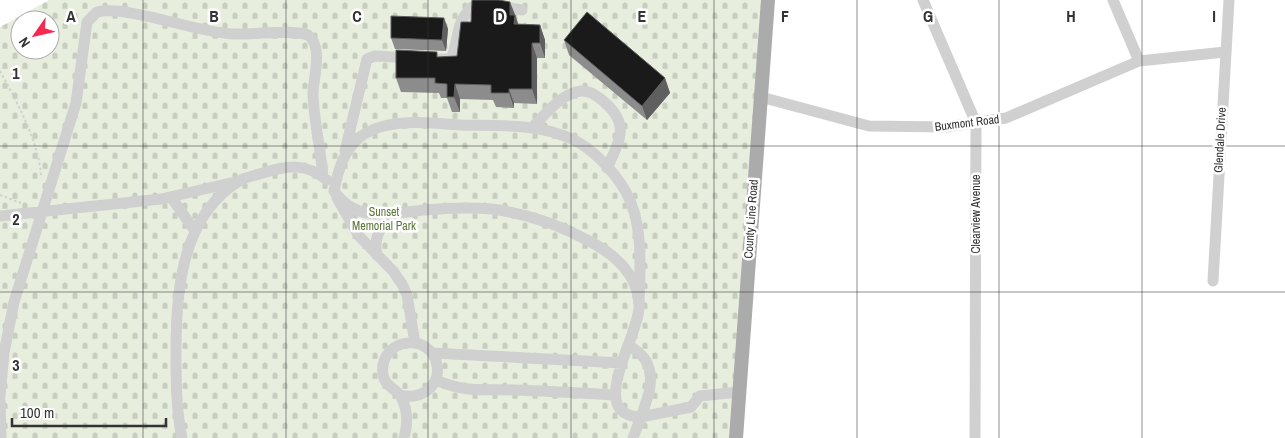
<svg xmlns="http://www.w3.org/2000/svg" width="1285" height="438" font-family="'Archivo Narrow',sans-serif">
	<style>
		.cemetery { fill: url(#cemetery-stones); fill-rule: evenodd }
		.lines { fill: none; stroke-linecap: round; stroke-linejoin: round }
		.path { stroke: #d0d0d0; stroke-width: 2; stroke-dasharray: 2.5 2.5; stroke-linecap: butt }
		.minor { stroke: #d0d0d0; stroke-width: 11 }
		.major { stroke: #ababab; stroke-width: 14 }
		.wall { fill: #8c8c8c }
		.shaded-wall { fill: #5f5f5f }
		.building { fill: #1a1a1a; stroke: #5f5f5f }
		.grid { fill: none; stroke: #333; stroke-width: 1; stroke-opacity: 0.55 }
		.labels { text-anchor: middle; stroke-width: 5; stroke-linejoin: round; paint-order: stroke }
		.street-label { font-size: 12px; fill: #333; stroke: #fff }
		.park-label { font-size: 12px; fill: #5c753a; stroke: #fff }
		.grid-label { font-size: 16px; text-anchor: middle; font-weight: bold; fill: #333; stroke: #fff; stroke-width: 5; stroke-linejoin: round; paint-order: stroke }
	</style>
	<defs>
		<pattern id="cemetery-stones" width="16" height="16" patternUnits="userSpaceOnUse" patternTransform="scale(1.25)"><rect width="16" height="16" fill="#e8eede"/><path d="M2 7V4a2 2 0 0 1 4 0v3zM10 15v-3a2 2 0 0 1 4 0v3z" fill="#c7cdbf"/></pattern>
	</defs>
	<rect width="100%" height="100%" fill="#fff"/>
	<path class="cemetery" d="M49,0h719l-30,438h-738v-411zM20,20h30v30h-30z"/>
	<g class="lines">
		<path class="path" d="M0,71c16,29 40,73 41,106
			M0,195l21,8"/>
		<path class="minor" d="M923,0l53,123 -1,315
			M1113,0l26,61
			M440,59h11c9,-22 3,-34 21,-52l26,-1 24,4
			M761,97l108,29 77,1 60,-9 133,-57 86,-9
			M532,128c12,-13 30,-35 49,-37 8,-1 15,4 21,9 28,23 19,38 5,68
			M345,151l22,-92 8,-3 36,2
			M171,197l24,34
			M337,198l22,38 34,35 9,13 5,11 8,48
			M0,216l161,-17 74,-17
			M377,255c-4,-18 3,-27 15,-40
			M1213,281l16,-281
			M629,345c5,4 14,10 17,16 10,18 1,39 -5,56 -57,-1 0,-84 -2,-112 -1,-31 -25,-51 -50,-64 -31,-17 -62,-27 -97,-32 -23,-2 -45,-1 -68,1 -33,3 -67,14 -90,-19 4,-20 9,-40 26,-54 7,-5 16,-9 24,-11 24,-6 51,-3 76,-1 37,1 77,-2 112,14 21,10 42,32 54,53 18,32 14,76 13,112
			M432,353l190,10
			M436,380c29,13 49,9 79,10 33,1 66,3 100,5
			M400,395c19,5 41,-7 37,-30 -5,-30 -49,-29 -54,0 -3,22 12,21 18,32 7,13 7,27 3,41
			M0,396l4,-43 10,-51 62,-199 11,-81 10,-10c31,-7 97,20 135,22 20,1 60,-5 76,1 16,13 5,41 5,60 1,27 8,55 10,82
			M0,400l1,38
			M182,438c-6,-29 -6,-58 -6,-88 0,-60 6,-136 65,-170 6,-3 15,-5 22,-7 25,-8 43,-10 64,7
			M633,438l8,-21 50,-10 9,-11 39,-4"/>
		<path class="major" d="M736,438l32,-438"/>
	</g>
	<path class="wall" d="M516,17l2,7 22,1 5,15v18h-8v46l-23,-1v5l-18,-1 -3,-7 -33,-1v13h-8l-5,-14h-6l-2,-5 -38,-1 -5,-14 43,-21 18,-1 14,-34z
		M444,18l4,11 -2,22 -51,-2 -4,-11z
		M564,40l101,38 5,15 -23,27 -78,-65z"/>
	<path class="shaded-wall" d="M510,2l6,15 4,13 -5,-3 -5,-12z
		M444,18l4,11 -2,22 -4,-11z
		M540,25l5,15v18l-5,-15z
		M532,43l5,15v46l-5,-15z
		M665,78l5,15 -23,27 -5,-14z
		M455,84l5,15v13l-6,-15z
		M509,89l5,14v5l-5,-15z"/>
	<path class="building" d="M472,0h27l11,2v13h5l-1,9 26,1v18h-8v46h-23v4h-18v-8l-36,-1 -1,13h-7v-13l-12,-1v-5h-39v-28l41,2v5l20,-1 4,-34h10z
		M587,12l78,66 -23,28 -78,-66z
		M391,16l53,2 -2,22 -51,-2z"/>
	<path class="grid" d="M143,0v438M286,0v438M428,0v438M571,0v438M714,0v438M857,0v438M999,0v438M1142,0v438M0,146h1285M0,292h1285"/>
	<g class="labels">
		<g class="street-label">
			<text transform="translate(967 123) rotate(-7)" y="4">Buxmont Road</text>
			<text transform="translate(1220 140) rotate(-87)" y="4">Glendale Drive</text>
			<text transform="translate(976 214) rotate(-90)" y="4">Clearview Avenue</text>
			<text transform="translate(751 219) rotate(-86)" y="4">County Line Road</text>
		</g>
		<g class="park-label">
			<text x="384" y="216">Sunset<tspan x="384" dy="14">Memorial Park</tspan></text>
		</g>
	</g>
	<g class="grid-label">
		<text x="71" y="22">A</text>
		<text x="214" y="22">B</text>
		<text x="357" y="22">C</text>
		<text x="500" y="22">D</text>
		<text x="642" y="22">E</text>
		<text x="785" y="22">F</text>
		<text x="928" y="22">G</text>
		<text x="1071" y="22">H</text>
		<text x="1214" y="22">I</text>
		<text x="16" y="79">1</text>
		<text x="16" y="225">2</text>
		<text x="16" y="371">3</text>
	</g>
	<g transform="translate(35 35) rotate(236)"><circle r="24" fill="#ffffff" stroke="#adadad"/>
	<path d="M0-4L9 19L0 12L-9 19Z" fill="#f62950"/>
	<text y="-8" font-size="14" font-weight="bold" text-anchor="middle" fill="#333333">N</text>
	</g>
	<path d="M12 418v8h154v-8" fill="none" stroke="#333333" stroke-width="2.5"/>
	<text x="20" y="418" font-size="15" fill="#333333" stroke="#ffffff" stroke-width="4" paint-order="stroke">100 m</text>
</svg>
